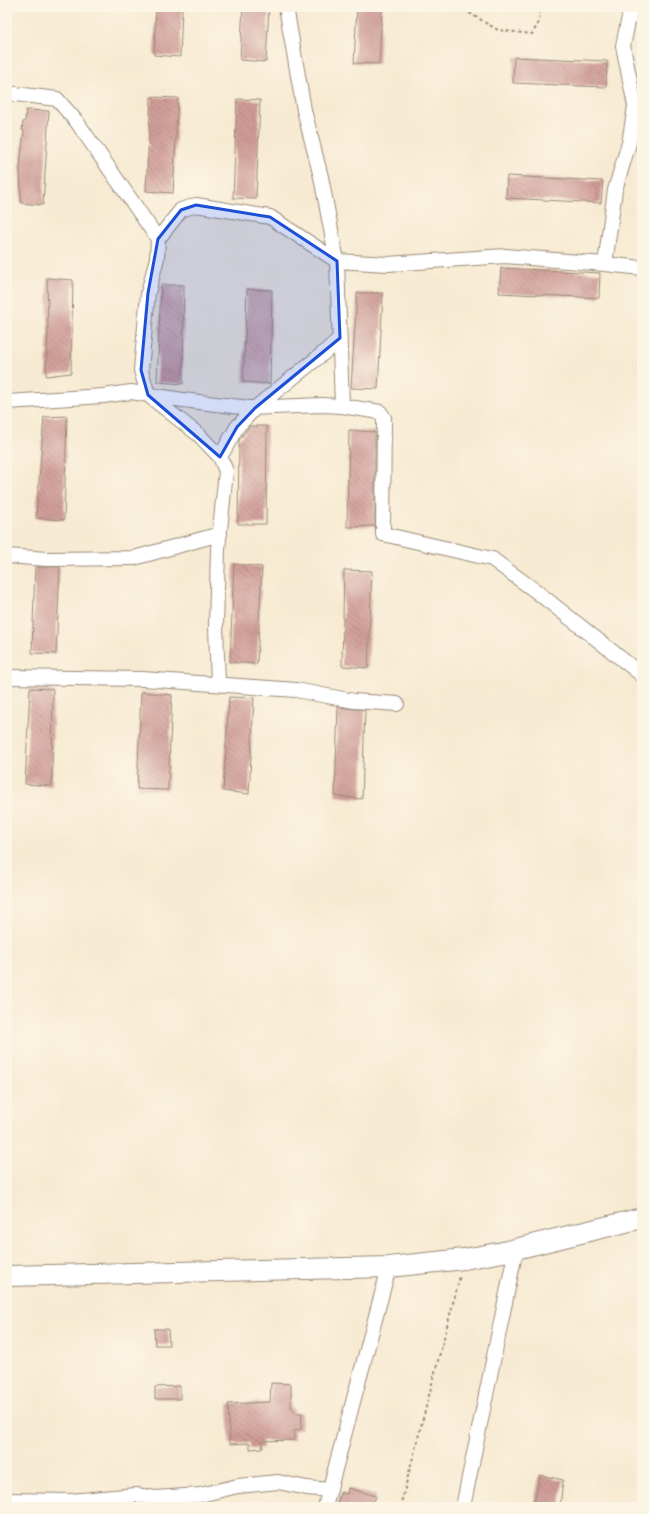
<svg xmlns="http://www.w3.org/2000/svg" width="649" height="1514" font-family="Caveat,sans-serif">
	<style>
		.building { fill: url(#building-back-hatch) }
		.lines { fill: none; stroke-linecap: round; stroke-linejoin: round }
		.street-casing { stroke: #998a78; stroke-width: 16 }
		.secondary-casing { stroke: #998a78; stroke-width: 22 }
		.path { stroke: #998a78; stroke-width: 2; stroke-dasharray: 3 3; stroke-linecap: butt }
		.street { stroke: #fff; stroke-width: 14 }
		.secondary { stroke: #fff; stroke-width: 20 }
		.marked { fill: #1d4ed8; fill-opacity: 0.2; stroke: #1d4ed8; stroke-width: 3; stroke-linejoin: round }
	</style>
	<defs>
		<pattern id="building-back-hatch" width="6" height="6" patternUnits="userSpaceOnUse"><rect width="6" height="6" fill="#d09c97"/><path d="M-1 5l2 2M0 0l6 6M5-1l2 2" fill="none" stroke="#aa7f7b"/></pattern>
	</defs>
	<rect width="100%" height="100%" fill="#fcf5e5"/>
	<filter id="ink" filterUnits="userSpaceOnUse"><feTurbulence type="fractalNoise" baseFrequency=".025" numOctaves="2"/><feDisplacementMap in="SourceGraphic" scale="8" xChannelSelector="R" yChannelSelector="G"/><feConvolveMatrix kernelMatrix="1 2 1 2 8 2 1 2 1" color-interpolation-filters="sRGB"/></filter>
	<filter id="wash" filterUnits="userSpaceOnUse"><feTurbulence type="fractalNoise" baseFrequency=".012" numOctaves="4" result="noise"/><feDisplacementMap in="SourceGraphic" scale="16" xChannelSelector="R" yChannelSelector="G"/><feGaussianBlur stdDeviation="0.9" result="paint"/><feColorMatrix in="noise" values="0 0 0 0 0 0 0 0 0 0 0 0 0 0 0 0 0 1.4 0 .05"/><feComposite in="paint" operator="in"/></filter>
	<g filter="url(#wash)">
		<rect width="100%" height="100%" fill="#f7ead2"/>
		<g id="blocks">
			<path class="building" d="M156,7h26l-2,50 -26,-2z
				M243,7h26l-3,55 -26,-2z
				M357,7h25l-3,57 -25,-1z
				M514,57l93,4 -1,26 -93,-4z
				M151,97l27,1 -5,95 -27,-2z
				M237,99l23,1 -4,99 -23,-1z
				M26,110l23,1 -6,94 -22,-2 -1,-37 4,-35 -2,-1 1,-8 2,-1z
				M507,176l96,5 -2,22 -95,-5z
				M501,268l99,5 -1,25 -100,-5z
				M47,278l26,2 -2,93 -25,3 2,-45z
				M161,285h23l-1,99 -26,-2z
				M247,289l25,1 -2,94 -27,-2z
				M357,293h26l-5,96 -27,-1z
				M67,416l-3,104 -28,-2 8,-101z
				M250,426h17l-1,98h-28l1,-84z
				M349,430l26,2v94l-28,1z
				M234,564l28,3 -5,97 -27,-2z
				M35,567h25l-4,87 -24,-1z
				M344,570l28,1 -4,97 -26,-2z
				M30,688l23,1 -1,97 -27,-2z
				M141,692l31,3 -4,95 -31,-1z
				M229,697l25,1 -5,96 -26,-3z
				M338,707l27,3 -3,89 -27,-3z
				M154,1329h14l1,16h-14z
				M271,1383l20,1v22l4,7h7l-1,16 -7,2v9l-32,1 1,7 -13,1v-6l-20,1 -2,-40 42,-2z
				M180,1386v13h-25v-12z
				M540,1475l23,5 -3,27h-27z
				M348,1488l28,8 -4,11h-36l5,-15 6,2z"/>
		</g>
	</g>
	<g filter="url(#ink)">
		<use href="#blocks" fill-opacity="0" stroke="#998a78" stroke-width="1"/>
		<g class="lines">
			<g class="street-casing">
				<path id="street" d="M286,7l18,103 17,67 16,84 5,145 38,6 4,6 -1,116 109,25 45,33 105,83
					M7,93l50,6 20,23 81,117
					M605,264l10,-74 14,-47 6,-37 -12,-60 8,-39
					M7,402l96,-6 28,-4 52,8 66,8 73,-3 20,1
					M220,457l17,-30 18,-19 71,-57 14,-13
					M7,556l40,3 87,-1 86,-24
					M7,677l136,2 153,11 58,11 43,3
					M218,684l-2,-57 2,-78 8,-78 -6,-14 -21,-22 -51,-40 -7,-25 7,-77 9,-35 1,-19 23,-29 15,-5 74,12 67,44 51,3 117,-8 100,8 37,4
					M7,1500l63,1 66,-6 19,3 45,-3 38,-9 40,-4 29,6 23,2
					M325,1507l64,-240
					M463,1507l53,-258"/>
			</g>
			<g class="secondary-casing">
				<path id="secondary" d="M7,1276l382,-9 75,-8 39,-7 139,-34"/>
			</g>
			<path class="path" d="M459,7l39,23 34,4 7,-12 1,-14
				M400,1507l60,-231"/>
			<use href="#street" class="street"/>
			<use href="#secondary" class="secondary"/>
		</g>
	</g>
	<path class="marked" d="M196,205l74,12 67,44 3,77 -85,70 -18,19 -17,30 -72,-62 -7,-25 7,-77 10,-54 23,-29z"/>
	<rect width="649" height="1514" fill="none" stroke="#fcf5e5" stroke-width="24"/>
</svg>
